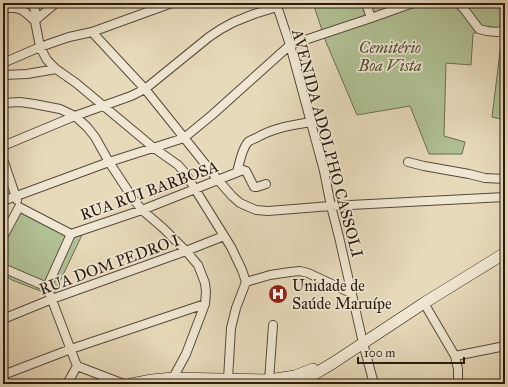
<svg xmlns="http://www.w3.org/2000/svg" width="508" height="387" font-family="'IM FELL Great Primer',serif">
	<style>
		.green { fill: #b0c194; stroke: #6c6d53 }
		.lines { fill: none; stroke-linecap: round; stroke-linejoin: round }
		.minor-casing { stroke: #58493c; stroke-width: 10 }
		.secondary-casing { stroke: #291912; stroke-width: 12 }
		.minor { stroke: #efe7d2; stroke-width: 8 }
		.secondary { stroke: #efe7d2; stroke-width: 11 }
		.labels { text-anchor: middle; stroke-width: 3.5; stroke-linejoin: round; paint-order: stroke }
		.park-label { font-size: 16px; font-style: italic; fill: #524b39; stroke: #efe7d2 }
		.street-label { font-size: 16px; fill: #291912; stroke: #efe7d2 }
		.poi-label { font-size: 16px; fill: #291912; stroke: #efe7d2; text-anchor: start }
	</style>
	<rect width="100%" height="100%" fill="#e7daba"/>
	<filter id="stains"><feTurbulence type="fractalNoise" baseFrequency=".005" numOctaves="4"/><feColorMatrix values="0 0 0 0 .2 0 0 0 0 .09 0 0 0 0 .02 0 0 0 .5 -.17"/></filter>
	<radialGradient id="worn" r=".72"><stop offset=".6" stop-color="#630" stop-opacity="0"/><stop offset="1" stop-color="#630" stop-opacity=".3"/></radialGradient>
	<path class="green" d="M313,3h192v23l-10,2 -11,-1 -11,7 -2,31 -25,-2 -2,73 21,6 -3,12h-33l-19,-48 -53,9 -31,-73z
		M501,44h4v76l-13,-3z
		M19,203l63,32 -29,61 -41,-16 -9,-6v-40z"/>
	<g class="lines">
		<g class="minor-casing">
			<path id="minor" d="M32,3l6,15
				M276,3l14,42 34,126 7,35 8,31 24,106 11,41
				M366,3l5,15
				M458,3l6,6 15,20 8,2 10,1 8,-2
				M3,8h12l7,2 4,3 9,8 5,26 7,13 9,9 20,14 78,65 24,17 7,8 46,74 11,23 4,12 -10,26 -5,20 -3,51
				M35,21l3,-3 18,-15
				M92,32l53,57 73,91 14,16 8,7 9,4 7,3 12,1 63,-5 174,-9
				M3,63l37,-16 29,-10 23,-5 80,-29
				M3,75l24,-1 29,-5
				M3,103l17,-1 14,2 26,5 15,7 12,11 8,10 14,25 25,38 8,10 21,18 23,23 12,14 7,18 1,9 -1,12 -19,50 -13,24
				M3,146l72,-30 56,-20 14,-7 64,-52 12,-8 13,-7 20,-8 23,-7
				M3,159l14,41
				M408,162l16,4 45,8 16,4 20,1
				M237,172c2,-7 5,-24 11,-30 2,-2 6,-3 8,-4 17,-10 36,-13 55,-16
				M3,201l106,-39 75,-24 28,-23 78,-70 81,-27 42,-15
				M71,234l71,-24 101,-40 3,1 8,16h3l9,-3
				M3,237l16,-30 52,27 -24,53 -44,-19
				M246,282l24,-7 20,-3 10,-1 8,2 43,20
				M47,287l30,79 -10,18
				M424,303l31,53 3,13v15
				M3,319l49,-20 134,-48 38,-15
				M455,356l50,-10
				M77,366l47,18
				M3,375l68,-26 134,-45
				M269,380l4,-55"/>
		</g>
		<g class="secondary-casing">
			<path id="secondary" d="M131,384l21,-4 21,-2 96,2 26,-4 18,-7
				M298,384l35,-21 91,-60 81,-50"/>
		</g>
		<use href="#minor" class="minor"/>
		<use href="#secondary" class="secondary"/>
	</g>
	<defs>
		<g id="hospital-disc" transform="scale(1)"><circle r="9.5" fill="#8f2418" stroke="#efe7d2"/><path d="M-5-5h3v3.5h4V-5h3V5h-3V1.5h-4V5h-3Z" fill="#fff"/></g>
	</defs>
	<g fill-rule="evenodd">
		<use href="#hospital-disc" x="278" y="294"/>
	</g>
	<g class="labels">
		<g class="park-label">
			<text x="390" y="53">Cemitério<tspan x="390" dy="18">Boa Vista</tspan></text>
		</g>
		<g class="street-label">
			<text transform="translate(328 143) rotate(75)" y="6">AVENIDA ADOLPHO CASSOLI</text>
			<text transform="translate(149 190) rotate(-20)" y="6">RUA RUI BARBOSA</text>
			<text transform="translate(109 264) rotate(-20)" y="6">RUA DOM PEDRO I</text>
		</g>
		<g class="poi-label">
			<text x="292" y="291">Unidade de<tspan x="292" dy="18">Saúde Maruípe</tspan></text>
		</g>
	</g>
	<rect width="508" height="387" fill="none" stroke="#e7daba" stroke-width="16"/>
	<rect x="4" y="4" width="500" height="379" fill="none" stroke="#291912" stroke-width="2"/>
	<rect x="8" y="8" width="492" height="371" fill="none" stroke="#291912"/>
	<path d="M358 357v6h106v-6" fill="none" stroke="#291912" stroke-width="2"/>
	<text x="364" y="357" font-size="12" fill="#291912" stroke="#efe7d2" stroke-width="3" paint-order="stroke">100 m</text>
	<rect width="100%" height="100%" filter="url(#stains)"/>
	<rect width="100%" height="100%" fill="url(#worn)"/>
</svg>
